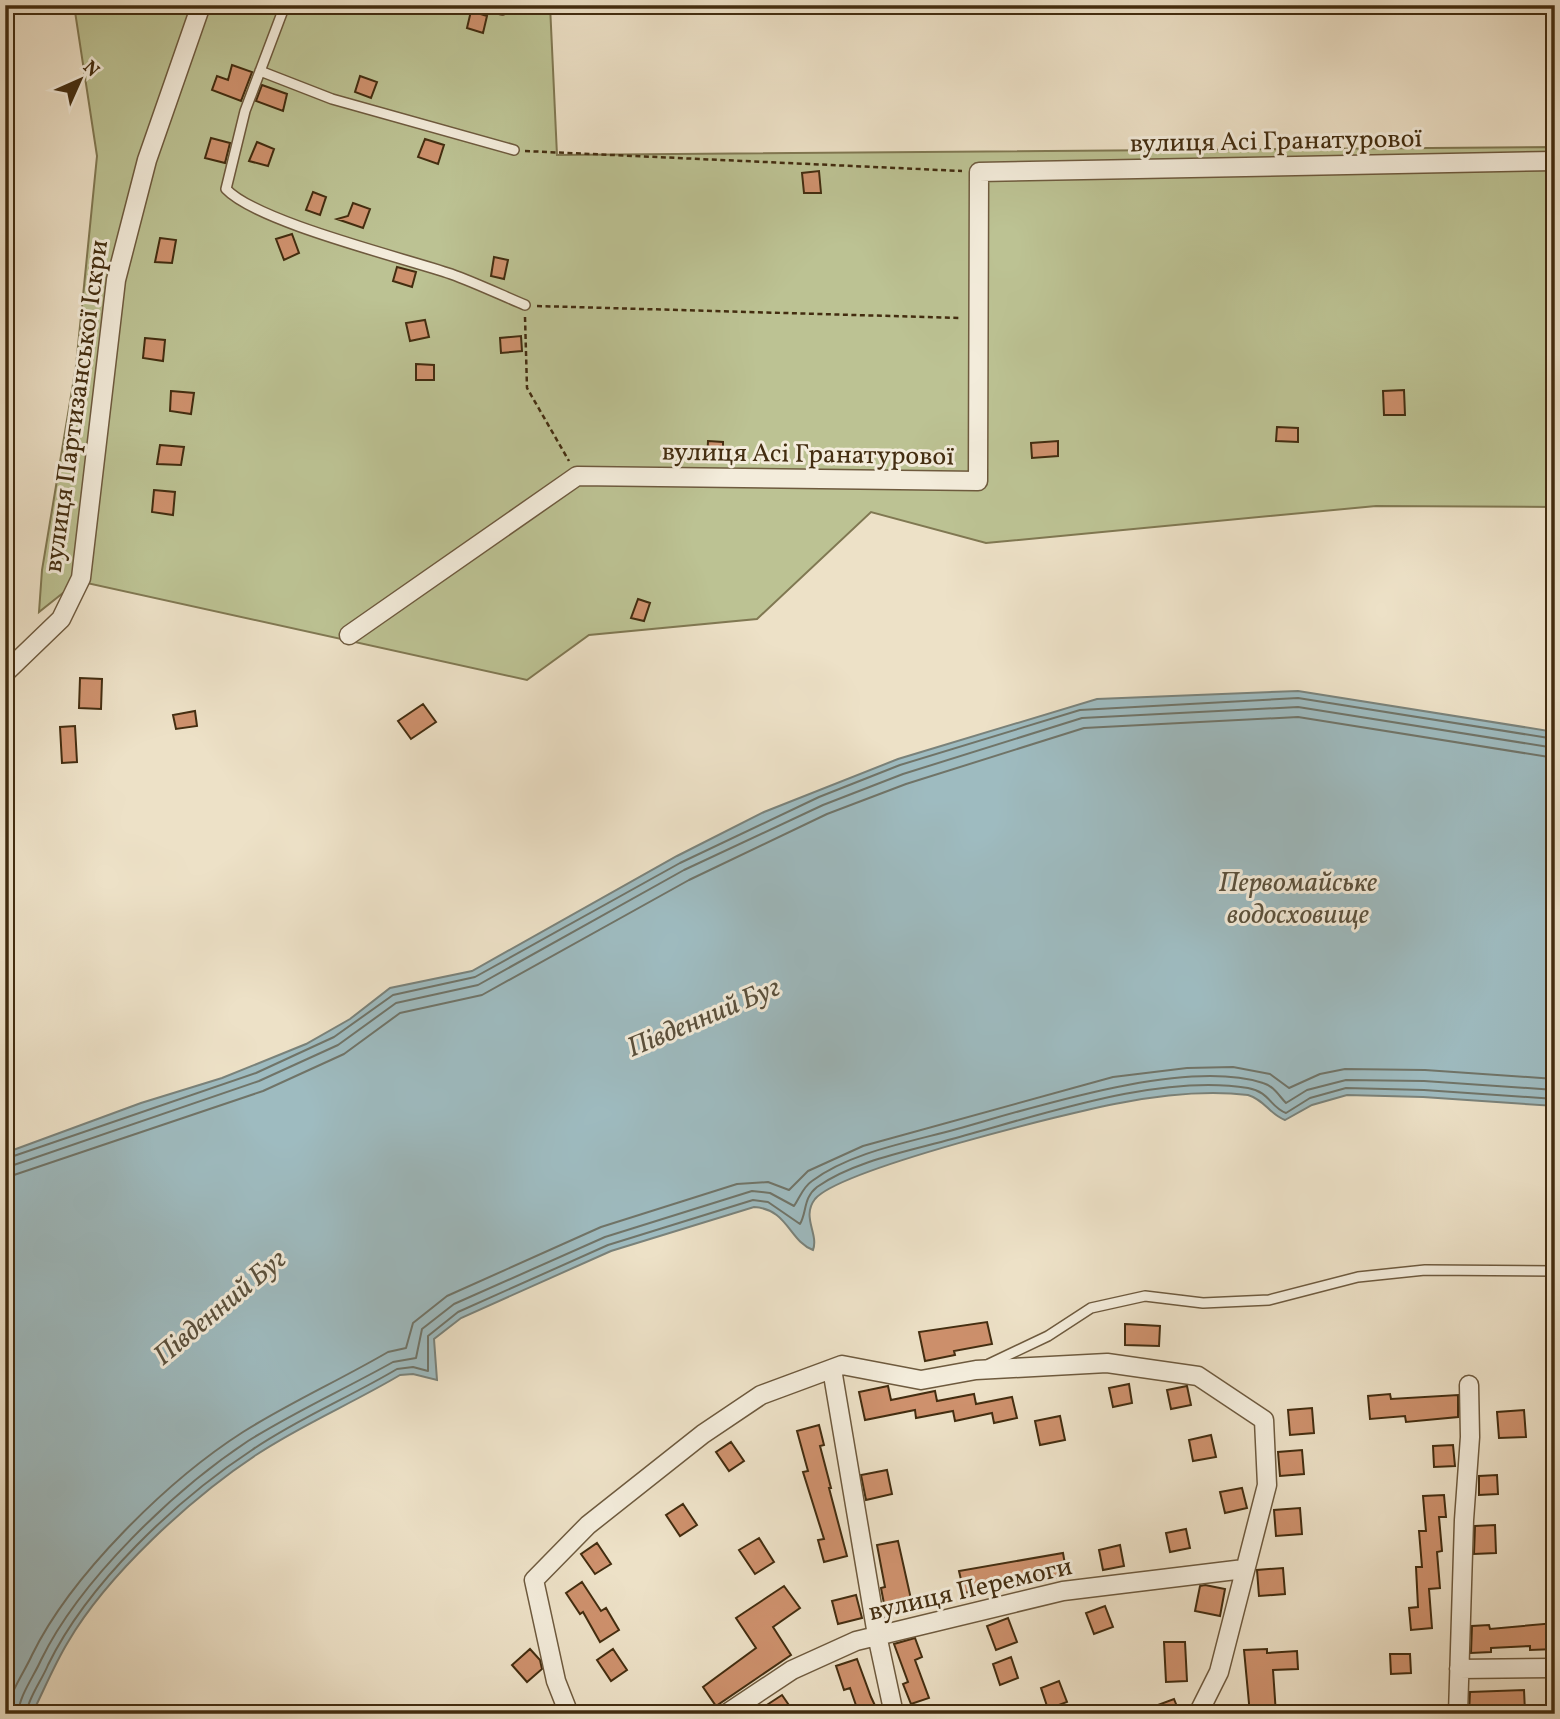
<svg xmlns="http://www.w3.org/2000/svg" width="1560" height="1719" font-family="Vollkorn,serif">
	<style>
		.green { fill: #bcc293; stroke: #807852; stroke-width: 2 }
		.water { fill: #9ebbc0; stroke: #7a827a; stroke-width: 2 }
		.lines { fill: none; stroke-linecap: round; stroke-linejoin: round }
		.shore { stroke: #707468; stroke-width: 2 }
		.building { fill: #ce916d; stroke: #432d10; stroke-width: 2 }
		.lane-casing { stroke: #6e5a3e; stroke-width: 12 }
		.street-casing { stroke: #6e5a3e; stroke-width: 21 }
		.path { stroke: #432d10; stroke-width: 2.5; stroke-dasharray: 5 3.5; stroke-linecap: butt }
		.lane { stroke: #f3ecdb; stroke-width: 9 }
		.street { stroke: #f3ecdb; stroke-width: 18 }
		.labels { text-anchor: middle; stroke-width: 6; stroke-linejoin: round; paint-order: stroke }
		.street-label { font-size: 26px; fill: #432d10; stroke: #f3ecdb }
		.water-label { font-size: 28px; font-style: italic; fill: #5a503c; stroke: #f3ecdb }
	</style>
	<rect width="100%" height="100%" fill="#ede1c7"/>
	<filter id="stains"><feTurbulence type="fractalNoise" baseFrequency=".00286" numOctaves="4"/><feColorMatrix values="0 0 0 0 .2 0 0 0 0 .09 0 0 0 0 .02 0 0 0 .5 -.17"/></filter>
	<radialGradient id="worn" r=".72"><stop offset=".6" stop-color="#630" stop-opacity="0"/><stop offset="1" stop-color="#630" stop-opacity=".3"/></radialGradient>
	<path class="green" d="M74,5h476l7,150 998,-8v360l-179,-1 -390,37 -115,-31 -114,107 -168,16 -62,45 -449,-99 -39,31 3,-42 34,-204 21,-210z"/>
	<path class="water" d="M1298,691l257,41v374l-132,-9 -76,-2 -35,10 -27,15c-16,-6 -20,-20 -37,-25 -42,-5 -87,0 -128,8 -49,9 -280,66 -305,96 -14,18 4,35 -2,51 -24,-9 -25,-41 -59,-43l-143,44 -150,67 -27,21 3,41 -24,-6 -13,1c-47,28 -99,50 -144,80 -65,43 -149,120 -188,187 -14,23 -24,48 -36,72h-27v-561l136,-50 81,-25 84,-34 44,-25 40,-31 82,-17 205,-115 87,-44 134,-53 199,-60z"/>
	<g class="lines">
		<path class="shore" d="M5,1159l251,-86 78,-36 59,-42 82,-18 205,-114 139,-66 81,-32 180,-55 218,-12 257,41
			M5,1168l254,-87 79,-36 58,-42 82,-18 206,-115 139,-65 80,-31 179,-56 216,-11 257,41
			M5,1178l258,-87 81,-37 56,-41 82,-18 207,-115 138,-66 79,-30 178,-56 214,-11 257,41
			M7,1714c1,-20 17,-41 25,-59 39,-80 136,-175 211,-223 46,-29 97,-52 145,-80l18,-4 7,-25 34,-27 154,-69 136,-43 31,-2 21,8 19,-19 55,-25 250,-69 74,-9 46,-1 37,7 19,14 31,-14 25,-5 80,1 130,9
			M18,1714c1,-18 16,-38 23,-54 39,-80 133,-170 207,-219 46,-29 97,-52 145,-79l23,-4 6,-29 32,-25 151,-67 147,-46 18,2 24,13c6,-9 9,-19 18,-25 39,-29 98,-39 145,-52 78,-22 228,-71 306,-46 11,3 16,13 23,20l21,-13 39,-10 78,1 131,9
			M26,1714c2,-16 16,-34 22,-49 40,-82 128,-165 204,-215 45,-31 98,-53 145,-81l16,-2 15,4v-35l30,-24 150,-67 145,-45 15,2 32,22c7,-12 3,-26 17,-37 37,-26 92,-36 135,-48 86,-23 207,-66 296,-51 22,4 22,19 38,25l24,-15 36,-10 78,2 131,9"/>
	</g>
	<path class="building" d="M471,11l16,5 -4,17 -16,-5z
		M232,65l20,7 -11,29 -29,-11 5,-14 11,4z
		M360,76l17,6 -6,16 -16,-6z
		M262,85l25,9 -4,17 -27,-10z
		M211,138l19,5 -5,20 -20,-5z
		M425,139l19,6 -6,19 -20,-7z
		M257,142l17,7 -6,17 -19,-5z
		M819,171l2,22h-17l-2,-20z
		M313,192l13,5 -6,18 -14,-5z
		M353,203l17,6 -7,19 -26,-9 11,-3z
		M292,234l7,19 -15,7 -8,-21z
		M160,238l16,2 -4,23 -17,-1z
		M494,257l14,3 -4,19 -13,-3z
		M397,267l19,5 -4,15 -19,-6z
		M425,320l4,17 -19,4 -4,-18z
		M521,336l1,15 -21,2 -1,-15z
		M145,338l20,2 -2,21 -20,-3z
		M416,364l18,1v15h-18z
		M1404,390l1,25h-21l-1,-24z
		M171,391l23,2 -3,21 -21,-3z
		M1277,427l21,1v14l-22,-1z
		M708,441l15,1v20h-16z
		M1058,441v15l-26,2 -1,-15z
		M160,445l24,2 -3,18 -24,-1z
		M154,490l21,2 -2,23 -21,-3z
		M638,599l12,4 -6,18 -13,-3z
		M80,678l22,1 -1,30 -22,-1z
		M423,704l13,18 -25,17 -13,-18z
		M195,711l2,15 -21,3 -3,-14z
		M75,726l2,36 -15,1 -2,-36z
		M987,1322l5,22 -38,7 1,4 -30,6 -6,-29z
		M1125,1324l35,2 -1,20 -34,-1z
		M1129,1384l3,19 -19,4 -4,-19z
		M888,1386l3,14 44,-9 2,10 37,-7 2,10 36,-7 5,21 -23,5 -2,-10 -37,8 -2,-10 -37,7 -1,-8 -50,10 -6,-28z
		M1187,1386l4,19 -20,4 -4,-19z
		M1390,1394l1,5 67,-4v22l-52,5 -1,-6 -35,3 -2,-23z
		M1312,1408l2,25 -24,2 -2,-25z
		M1524,1410l2,27 -27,1 -2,-26z
		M1060,1416l5,24 -25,5 -5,-24z
		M819,1425l5,20 -4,1 11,42h-2l18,68 -23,6 -6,-22 6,-1 -21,-67 5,-1 -11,-40z
		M1211,1435l5,22 -23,4 -4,-21z
		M731,1442l13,19 -15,10 -13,-19z
		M1453,1445l2,21 -21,1 -1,-21z
		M1302,1450l2,24 -24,2 -2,-24z
		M887,1470l5,24 -26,6 -5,-25z
		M1497,1475l1,19 -19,1v-19z
		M1242,1488l5,20 -22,5 -5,-21z
		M1444,1495l2,22h-7l3,34 -5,1 3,36 -11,1 3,39 -21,2 -2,-22 9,-1 -2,-40h6l-3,-36h7l-3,-35z
		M683,1504l14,21 -17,11 -14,-21z
		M1300,1508l2,26 -26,2 -2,-26z
		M1495,1525l1,28 -22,1 1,-28z
		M1186,1529l4,19 -20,4 -4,-19z
		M759,1538l15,24 -19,12 -16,-24z
		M898,1541l15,67 -27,6 -5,-26 4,-1 -8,-42z
		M597,1543l14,21 -16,10 -14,-20z
		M1120,1545l4,21 -21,4 -4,-20z
		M1063,1553l4,23 -24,4 -1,-5 -78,18 -5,-22z
		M1283,1568l2,26 -26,2 -2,-26z
		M582,1582l19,29 5,-3 13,22 -19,12 -17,-30 -3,2 -14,-21z
		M1205,1585l20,4 -5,27 -25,-5 5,-25z
		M784,1586l16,22 -27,19 18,28 -75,51 -13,-19 53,-39 -20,-30z
		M856,1595l6,23 -24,6 -6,-23z
		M1105,1606l8,21 -19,7 -8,-21z
		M1008,1618l9,24 -21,8 -9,-24z
		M1555,1623v26l-25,1v-4l-39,2v4l-20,1 1,-27 17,-1 1,4z
		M915,1638l7,19 -7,3 14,38 -18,6 -8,-20 5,-2 -14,-38z
		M1164,1642h21l2,39 -21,1z
		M530,1649l10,11 2,9 -15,13 -15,-17z
		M613,1649l14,21 -16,11 -14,-21z
		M1267,1649v4l30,-2 1,18 -25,1 3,44h-26l-6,-64z
		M1390,1654h20l1,19 -20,1z
		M1011,1657l7,21 -18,7 -7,-21z
		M857,1659l14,38 8,17h-20l-9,-26 -6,2 -8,-24z
		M1059,1681l8,21 -19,7 -7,-21z
		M1524,1690l1,22 -56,2 1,-22z
		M782,1695l13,19h-42z
		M1174,1699l6,15h-41v-2z"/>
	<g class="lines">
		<g class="lane-casing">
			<path id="lane" d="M285,5l-40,106 -19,78c31,33 175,68 225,85 25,9 50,21 74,31
				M489,5l13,5
				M260,71l72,28 182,51
				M989,1364l59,-28 43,-28 54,-12 58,7 66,-3 89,-23 67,-7 130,1"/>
		</g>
		<g class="street-casing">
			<path id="street" d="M349,635l228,-159 401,5 1,-309 576,-11
				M5,673l56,-54 20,-41 35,-298 31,-120 54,-155
				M832,1369l45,266 17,79
				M1459,1669l96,-1
				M569,1714l-13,-33 -22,-101 54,-55 115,-91 58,-39 81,-30 79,15 55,-10 131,-7 91,13 66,44 3,65 -48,187 -21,42
				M726,1714l66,-44 64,-29 207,-50 181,-22
				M1458,1714l6,-194 6,-83 -1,-52"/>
		</g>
		<path class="path" d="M525,151l437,20
			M537,306l424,12
			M525,317l2,71 42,73"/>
		<use href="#lane" class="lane"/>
		<use href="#street" class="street"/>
	</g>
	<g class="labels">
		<g class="street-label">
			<text transform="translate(1276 140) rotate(-1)" y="9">вулиця Асі Гранатурової</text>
			<text transform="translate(75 406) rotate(-82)" y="9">вулиця Партизанської Іскри</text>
			<text transform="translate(808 453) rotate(1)" y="9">вулиця Асі Гранатурової</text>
			<text transform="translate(970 1588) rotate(-13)" y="9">вулиця Перемоги</text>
		</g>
		<g class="water-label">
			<text x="1298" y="891">Первомайське<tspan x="1298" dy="32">водосховище</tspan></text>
			<text transform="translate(703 1016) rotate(-23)" y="10">Південний Буг</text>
			<text transform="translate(219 1306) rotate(-40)" y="10">Південний Буг</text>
		</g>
	</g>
	<rect width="1560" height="1719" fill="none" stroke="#ede1c7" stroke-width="28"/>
	<rect x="7" y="7" width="1546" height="1705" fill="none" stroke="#432d10" stroke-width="3.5"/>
	<rect x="14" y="14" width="1532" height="1691" fill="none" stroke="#432d10" stroke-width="2"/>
	<g transform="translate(80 80) rotate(45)" stroke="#f3ecdb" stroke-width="5" paint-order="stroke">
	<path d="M0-5L12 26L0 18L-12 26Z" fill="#432d10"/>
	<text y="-10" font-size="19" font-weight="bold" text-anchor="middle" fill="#432d10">N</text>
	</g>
	<rect width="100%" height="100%" filter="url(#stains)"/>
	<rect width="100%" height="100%" fill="url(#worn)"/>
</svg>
